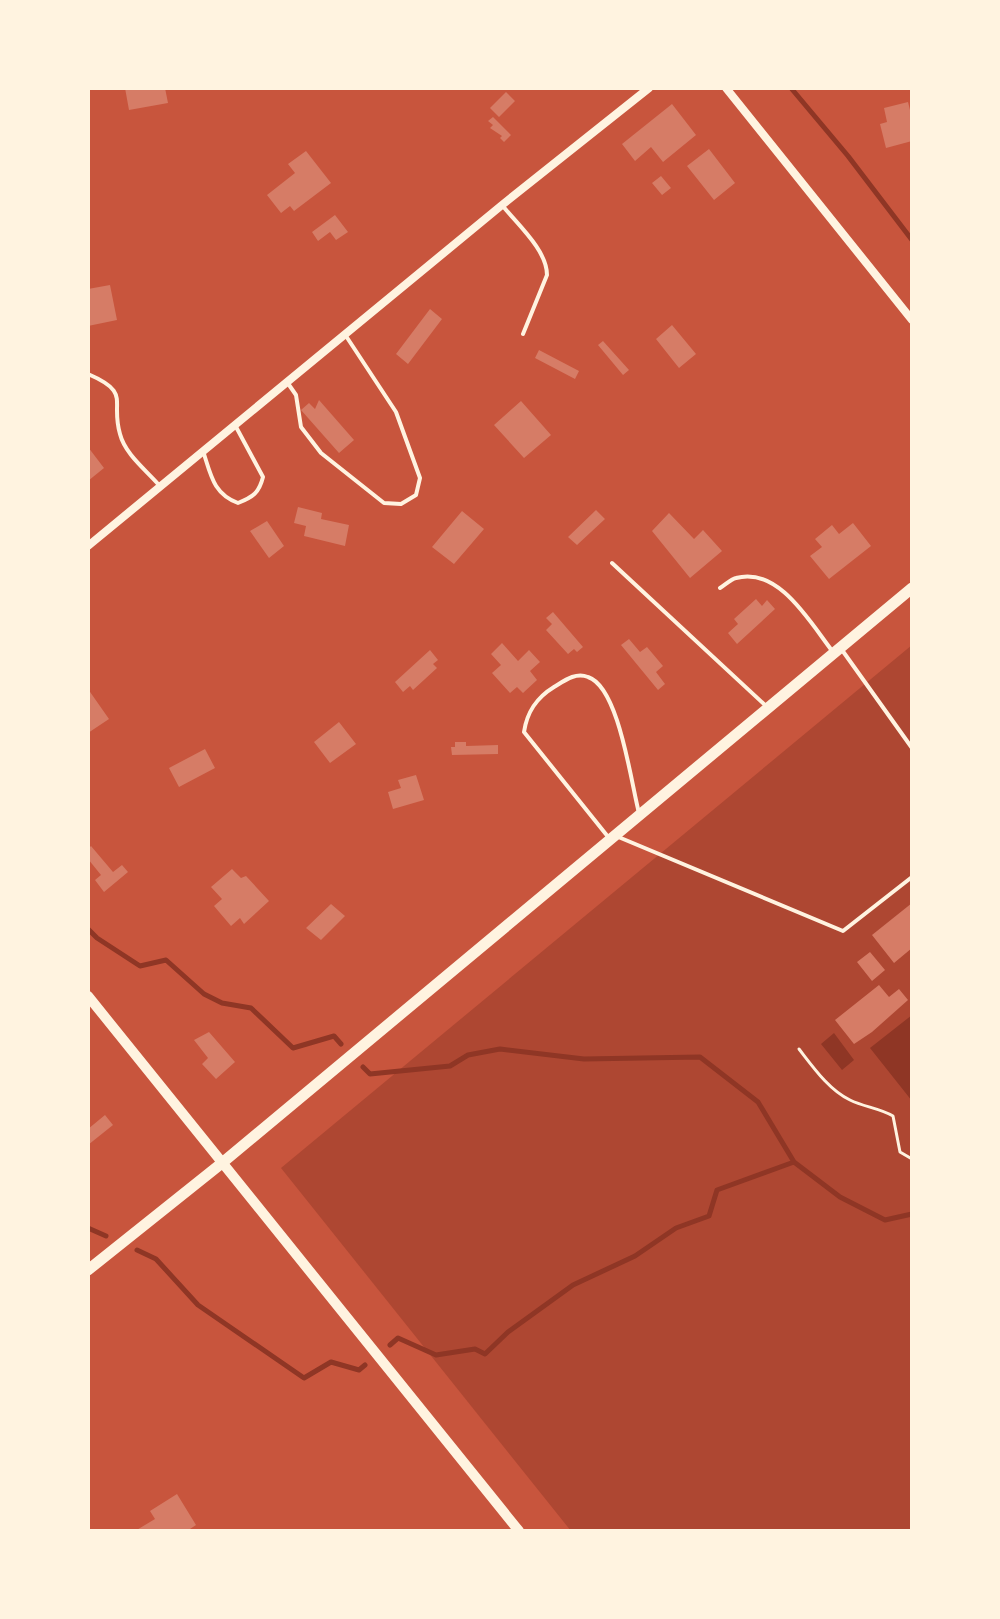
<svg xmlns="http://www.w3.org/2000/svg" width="1000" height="1619" font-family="'Titillium Web',sans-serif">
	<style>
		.green { fill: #ae4732 }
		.water { fill: #8f3625 }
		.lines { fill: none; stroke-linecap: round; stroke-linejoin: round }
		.stream { stroke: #8f3625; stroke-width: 5 }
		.building { fill: #d67c66 }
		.path { stroke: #fff3e0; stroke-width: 3 }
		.service { stroke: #fff3e0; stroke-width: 4 }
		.minor { stroke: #fff3e0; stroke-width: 8 }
		.tertiary { stroke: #fff3e0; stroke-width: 10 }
		.secondary { stroke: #fff3e0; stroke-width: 11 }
	</style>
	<rect width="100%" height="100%" fill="#c8553d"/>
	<path class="green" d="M912,645v886h-341l-290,-363z"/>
	<path class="water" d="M912,1015v86l-42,-53z
		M834,1033l20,27 -12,10 -21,-26z"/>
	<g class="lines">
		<path class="stream" d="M791,88l57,68 64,84
			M88,929l9,9 43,28 26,-6 38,34 18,9 29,5 42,40 41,-12 7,8
			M363,1067l7,7 80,-8 18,-11 32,-6 84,10 116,-2 58,45 36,60 46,35 45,23 27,-6
			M88,1228l18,8
			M137,1250l19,9 42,46 106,73 27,-16 28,8 6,-5
			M390,1345l8,-7 38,17 39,-6 10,5 23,-22 65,-47 62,-29 41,-28 33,-12 8,-26 77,-28"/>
	</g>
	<path class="building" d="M125,88h40l3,15 -39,7z
		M506,92l9,9 -16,16 -9,-9z
		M908,102l4,16v23l-26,7 -6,-24 7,-2 -3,-14z
		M672,104l24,31 -33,27 -12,-15 -16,14 -13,-17z
		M493,117l18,18 -7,7 -4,-4 2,-2 -12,-8 3,-3 -5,-4z
		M709,149l26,34 -21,17 -27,-34z
		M306,151l25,32 -37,28 -4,-5 -9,7 -14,-18 28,-22 -7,-9z
		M661,176l10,12 -9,7 -10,-12z
		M335,215l13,17 -12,8 -6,-8 -12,9 -6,-9z
		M110,285l7,35 -29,6v-37z
		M430,309l12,10 -34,45 -12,-10z
		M672,325l24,29 -17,14 -23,-29z
		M603,341l26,29 -6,5 -25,-30z
		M539,350l40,21 -4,8 -40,-21z
		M319,400l35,40 -15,13 -38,-43 8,-7 6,6z
		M521,401l30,34 -27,23 -30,-33z
		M88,447l16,21 -16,13z
		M298,507l24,6 -1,6 28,6 -4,21 -41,-10 2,-10 -12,-3z
		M596,510l9,9 -28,26 -9,-8z
		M462,511l22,18 -30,35 -22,-17z
		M669,513l25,26 9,-9 19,21 -32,27 -38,-47z
		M267,521l17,25 -15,12 -19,-27z
		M853,523l18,23 -42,33 -19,-23 12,-9 -7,-8 17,-14 7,9z
		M756,599l6,7 5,-6 8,9 -38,35 -9,-11 10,-9 -4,-5z
		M553,612l30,35 -6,5 -3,-3 -6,5 -22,-24 6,-6 -6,-6z
		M629,639l11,13 7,-5 16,19 -7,6 9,12 -7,6 -37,-45z
		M502,643l16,18 11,-11 11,12 -10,9 7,9 -14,13 -6,-6 -7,6 -18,-20 9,-8 -10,-11z
		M430,650l8,10 -5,4 4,4 -24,22 -3,-4 -7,6 -8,-10z
		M88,689l21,30 -21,14z
		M339,722l17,22 -26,19 -16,-21z
		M455,742h11v4l32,-1v9l-46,1 -1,-8h4z
		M205,749l10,19 -36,19 -10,-19z
		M416,775l8,25 -31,9 -5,-17 13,-4 -3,-8z
		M91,846l22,26 9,-7 6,7 -24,20 -9,-12 6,-5 -13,-16v-10z
		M232,869l9,9 5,-2 23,25 -25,23 -4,-6 -9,8 -17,-20 8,-7 -11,-12z
		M912,903v45l-18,15 -22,-28z
		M331,904l14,12 -24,24 -15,-12z
		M870,952l15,18 -13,11 -15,-19z
		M879,985l10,12 10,-8 9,11 -36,32 -18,12 -19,-24z
		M209,1032l26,30 -19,17 -14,-15 6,-6 -14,-18z
		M105,1115l8,10 -25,20v-16z
		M177,1494l19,31 -9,6h-52l20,-12 -5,-8z"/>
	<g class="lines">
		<path class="path" d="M799,1049c14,18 30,41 51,51 14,7 29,8 43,16l7,36 12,7"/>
		<path class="service" d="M502,205c15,19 45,45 45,70l-24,59
			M88,374c44,19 22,26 32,60 5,20 26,36 39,51
			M287,382l9,13 5,32 20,26 63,50 17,1 15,-9 4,-17 -24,-66 -50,-76
			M204,454c7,22 10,40 34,49 15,-6 21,-10 25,-26l-28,-52
			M612,563l154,143
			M720,588c5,-3 11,-9 16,-10 43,-12 75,46 97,74
			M842,650l70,98
			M616,836l227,95 69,-54
			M609,838l-85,-106c3,-20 12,-34 30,-45 10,-6 21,-15 34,-10 31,10 43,106 51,136"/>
		<path class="minor" d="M726,88l186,232
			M88,546l414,-341 147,-117"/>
		<path class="tertiary" d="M88,996l431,535"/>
		<path class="secondary" d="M88,1270l134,-107 690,-575"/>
	</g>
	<rect width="1000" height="1619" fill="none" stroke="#fff3e0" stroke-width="180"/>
</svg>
